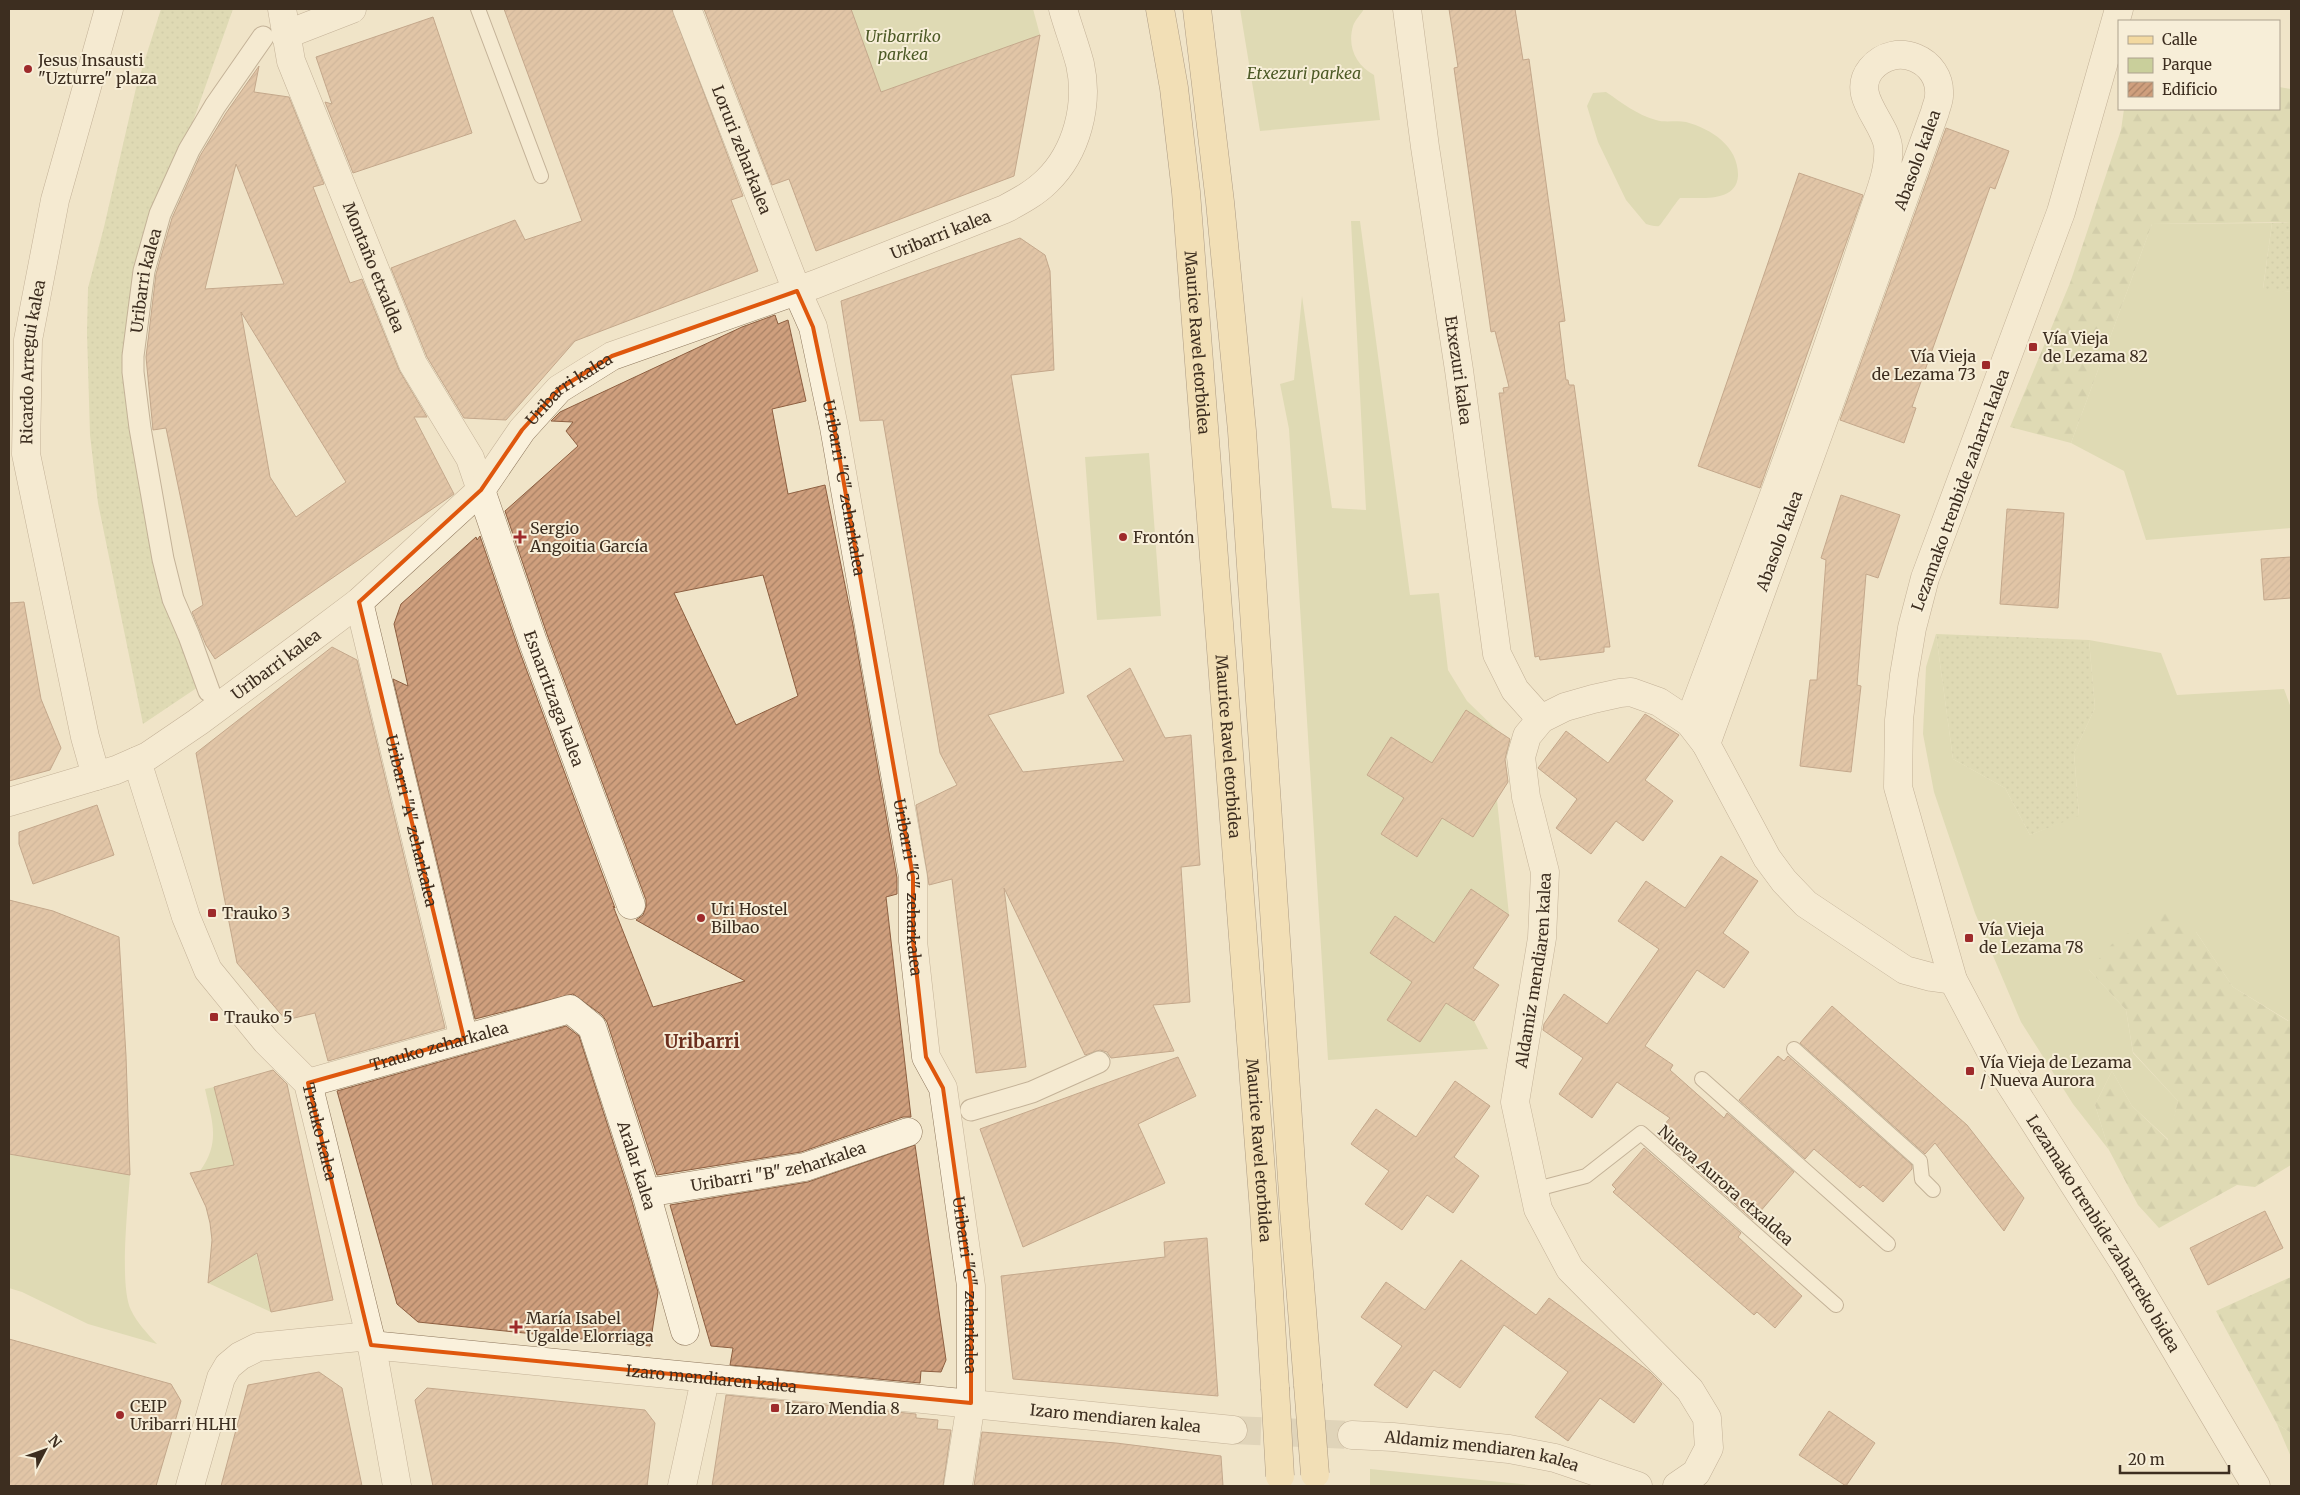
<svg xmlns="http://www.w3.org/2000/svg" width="2300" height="1495" font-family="Merriweather,serif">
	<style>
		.green { fill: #c9cf9b }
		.forest { fill: url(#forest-firs) }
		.garden { fill: url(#garden-dots) }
		.building { fill: url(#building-hatch); stroke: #8d5f41; fill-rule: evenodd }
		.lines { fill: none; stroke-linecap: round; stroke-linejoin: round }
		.minor-tunnel { stroke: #ccc0a6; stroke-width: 28; stroke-dasharray: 28 14; stroke-linecap: butt }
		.service-casing { stroke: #8d765c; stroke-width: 16 }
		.pedestrian-casing { stroke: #8d765c; stroke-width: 23 }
		.minor-casing { stroke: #8d765c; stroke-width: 29 }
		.primary-casing { stroke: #5b4430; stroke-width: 29 }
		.service { stroke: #faf1dc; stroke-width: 14 }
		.pedestrian { stroke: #faf1dc; stroke-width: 21 }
		.minor { stroke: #faf1dc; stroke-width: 28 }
		.primary { stroke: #f3d9a0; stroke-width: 28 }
		.primary-bridge-casing { stroke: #5b4430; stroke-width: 29; stroke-linecap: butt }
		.primary-bridge { stroke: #f3d9a0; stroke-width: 28 }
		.marked { fill: none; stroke: #df570d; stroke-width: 4; stroke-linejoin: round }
		.poi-dot { fill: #9e2a2b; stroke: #f7eed8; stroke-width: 2 }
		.labels { text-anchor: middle; stroke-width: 4; stroke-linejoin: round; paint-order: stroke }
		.park-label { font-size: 16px; font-style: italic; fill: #4d5a26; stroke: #f7eed8 }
		.poi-label { font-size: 16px; fill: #3d2e20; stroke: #f7eed8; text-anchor: start }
		.street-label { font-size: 16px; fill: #3d2e20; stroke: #f7eed8 }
		.quarter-label { font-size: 19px; font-weight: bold; fill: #6b2e1e; stroke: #f7eed8 }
	</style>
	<defs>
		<pattern id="forest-firs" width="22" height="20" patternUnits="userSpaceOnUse" patternTransform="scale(1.25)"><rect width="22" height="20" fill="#c9cf9b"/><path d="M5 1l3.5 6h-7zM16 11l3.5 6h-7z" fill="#aeb285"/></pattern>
		<pattern id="garden-dots" width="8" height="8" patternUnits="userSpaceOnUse" patternTransform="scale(1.25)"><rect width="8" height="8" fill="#c9cf9b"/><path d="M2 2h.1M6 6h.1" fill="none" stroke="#aeb285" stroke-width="1.8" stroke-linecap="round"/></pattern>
		<pattern id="building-hatch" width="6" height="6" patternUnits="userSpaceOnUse" patternTransform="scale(1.25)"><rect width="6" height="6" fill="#cf9f7d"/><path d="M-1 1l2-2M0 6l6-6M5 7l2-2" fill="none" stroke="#a98266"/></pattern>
	</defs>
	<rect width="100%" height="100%" fill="#f0e4c8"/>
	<path class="green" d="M851,9h182l7,26 -159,57z
		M1240,9h124c-3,5 -9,11 -11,17 -6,21 3,39 21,49l6,45 -120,11z
		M1606,92c15,10 31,23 50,28 9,3 21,0 30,2 26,7 53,25 52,54 -2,28 -41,21 -58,22 -4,4 -19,27 -21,28 -3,1 -9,-1 -13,-2l-20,-24 -28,-58 -11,-36 6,-13z
		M1351,221h9l50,374 29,-2 9,77 19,31 33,32 -34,-23 -34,53 -41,-26 -24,38 37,23 -23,36 35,23 26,-40 31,20 24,-37 12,115 -38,-26 -37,54 -39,-27 -25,37 42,29 -25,38 33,22 26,-39 28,18 14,28 -160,11 -39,-631 -9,-45 14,-4 8,-84 30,212 34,2z
		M2272,223l-9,65 28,4v236l-145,12 -22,-69 -53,-28 81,-219z
		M1149,453l12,163 -64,4 -12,-163z
		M1936,634l17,125 52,29 25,47 49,-20 -5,-62 21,-45 -6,-68 72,13 16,42 107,-6 7,19v312l-2,1 -56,-34 -37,-55 -107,38 37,40 7,43 45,48 -9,39 -37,-34 -20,-35 -17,34 14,45 -36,-46 -52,-82 -46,-109 -41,-121 -11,-58 3,-67z
		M214,1087l57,225 -63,-29 18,-11 -26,-101c21,-29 12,-50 5,-82z
		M9,1154l121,21c-2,30 -11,111 1,135 6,13 16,23 26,34l-69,-20 -66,-32 -13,-4z
		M2277,1424l14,9v24z
		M1370,1469l170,17h-170z"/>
	<path class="forest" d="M2279,87l12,2v133l-139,2 -81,219 -61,-16 60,-144 51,-153 3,-21h155z
		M2162,911l34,21 37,55 55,34 3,-1v145l-36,22 -18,-2 -78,43 -21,-23 -29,-55 -14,-45 17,-34 20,35 36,34 10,-39 -45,-49 -7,-42 -37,-40 23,-26z
		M2291,1277v156l-14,-9 -61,-113z"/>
	<path class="garden" d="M161,9h72l-73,205 -27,158 68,313 -58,39 -45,-221 -8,-68 -3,-102 1,-45 16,-61 32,-139z
		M2291,222v70l-28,-3 9,-66z
		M1936,634l153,6 6,68 -21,45 5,63 -49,19 -25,-47 -52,-29z"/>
	<path class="building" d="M504,9h168l71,187 -12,4 27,71 -183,70 -69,79 -42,-2 -37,-61 -36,-89 124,-48 10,20 57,-19z
		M704,9h147l30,83 159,-57 -26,141 -198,75 -27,-72 -17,6z
		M1449,9h66l8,51 6,-1 36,262 -6,1 7,58h2l1,5h5l36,262h-6v5l-64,8 -1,-4 -4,1 -36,-264h5l-1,-5 6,-1 -14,-56 -4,1 -37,-264 4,-1z
		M433,17l39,116 -119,40 -28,-71 7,2 -16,-47z
		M259,66l-5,26 35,5 35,87 -11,3 37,96 12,-4 37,91 28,47h-13l40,77 -239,165 -9,-14 -14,-33 11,-7 -37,-177 -13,2 -7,-73 10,-83 16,-56 28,-62 26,-43zM236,164l33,82 15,38 -79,5zM241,312l105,170 -50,35 -26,-40z
		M1946,128l63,23 -14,38 -5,-2 -78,220 4,1 -12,35 -64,-23z
		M1799,173l64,22 -103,293 -62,-22z
		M1020,238l25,17 5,16 4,99 -43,5 53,318 -76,22 35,57 101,-11 -37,-65 43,-28 35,70 26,-3 9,130 -19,2 9,135 -37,3 21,46 -63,7 -4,-6 -7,-2 -15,5 -81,-167 22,179 -50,6 -24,-194 -23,6 -13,-80 41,-20 -17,-32 -57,-333 -23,1 -19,-120z
		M775,315l3,9 10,-4 18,81 -34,8 16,85 37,-9 28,140 44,253v16l-11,3 25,220h-8l-102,35 -144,23 -50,-153 -5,-7 -29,-21 -98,25 -82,-340 15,7 -14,-62 7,-20 75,-67 1,3 3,-4 38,111 97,261 -2,-2 40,101 92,-26 -109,-61 7,-5 3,-8v-7l-98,-263 -43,-126 73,-65 -12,-15 7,-9 -22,-1 9,-9 182,-85zM763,575l35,121 -62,29 -62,-132z
		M1841,495l59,20 -22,63 -12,-4 -9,111 4,1 -10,86 -51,-6 10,-86h7l9,-120 -5,-2z
		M2007,509l57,4 -6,95 -58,-4z
		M2291,557v41l-27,2 -3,-41z
		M24,602l17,97 20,49 -11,22 -41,11v-178z
		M332,647l25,13 88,368 -117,33 -13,-48 -29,7 -49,-57 -41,-210z
		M1466,710l44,29 -5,20 3,23 -35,55 -31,-19 -25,39 -36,-23 23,-36 -37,-23 24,-38 41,26z
		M1645,714l34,21 -34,45 28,21 -30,40 -27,-20 -25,33 -35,-26 21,-29 -39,-31 28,-37 42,32z
		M97,805l17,50 -81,29 -14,-40v-12z
		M1721,856l37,25 -35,52 26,19 -25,36 -27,-18 -52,76 28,19 -3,5 54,48 3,-5 67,59 -41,48 -97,-86 14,-16 -53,-36 -25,36 -33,-24 24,-36 -40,-28 1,-6 20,-30 43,30 52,-75 -41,-28 28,-40 39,27z
		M1471,889l38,26 -36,53 26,17 -25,36 -28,-18 -26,39 -33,-22 25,-38 -42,-29 25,-37 39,27z
		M9,900l44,11 66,26 7,119 4,119 -121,-21z
		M1832,1006l135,119 57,73 -20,33 -69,-88 -10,11 -125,-111z
		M566,1026l13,10 52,162 27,94 -8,54 -232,-24 -21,-18 -60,-213z
		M1778,1056l6,5 4,-5 124,109v4l-29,33 -20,-17 -3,3 -46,-39 -9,10 -66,-59z
		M1178,1057l18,39 -58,28 27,59 -142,64 -43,-118z
		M273,1070l14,14 46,216 -62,12 -14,-59 -49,30 4,-43 -2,-17 -4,-16 -16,-34 44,-8 -20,-78z
		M1455,1081l35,25 -36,51 25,19 -26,37 -26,-18 -25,35 -37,-26 24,-33 -38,-27 25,-35 40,28z
		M915,1145l31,215 -5,12 -20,-1 -1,12 -190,-18 3,-17 -22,-2 -41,-141 138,-23z
		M1644,1148l97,85 -3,4 64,59 -27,32 -18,-16 -3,3 -141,-123 3,-3 -4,-4z
		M2265,1211l18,37 -75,37 -18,-37z
		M1207,1238l11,158 -205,-17 -12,-103 164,-19 -1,-15z
		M1461,1260l75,55 13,-17 101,74 12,12 -28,39 -34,-25 -32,43 -33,-24 33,-45 -64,-47 -44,63 -26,-18 -27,38 -33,-23 28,-39 -41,-29 25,-35 39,28z
		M9,1339l162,45 10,17 -25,85h-147z
		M319,1372l23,16 20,98h-141l27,-101z
		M427,1388l218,22 10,13 -8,63h-214l-18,-86z
		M726,1395l190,19v4l22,2 -1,9 14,1 -8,56h-231z
		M1829,1411l46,32 -29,43 -47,-31z
		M982,1432l134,11 105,13 2,30h-249z"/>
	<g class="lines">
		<path class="minor-tunnel" d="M1233,1430l119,5"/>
		<g class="service-casing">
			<path id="service" d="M478,9l63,167
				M1794,1049l126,112 2,18 11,11
				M1702,1079l186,165
				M1533,1190l53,-14 55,-43 195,172"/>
		</g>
		<g class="pedestrian-casing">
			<g id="pedestrian">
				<path id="s1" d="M209,691l-20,-55 -16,-37 -10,-40 -23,-131 -7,-56v-16l11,-85 16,-57 29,-64 26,-44 48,-69"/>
				<path d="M971,1110l61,-18 67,-30"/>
			</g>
		</g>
		<g class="minor-casing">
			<g id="minor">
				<path id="s2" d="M282,9l9,52 122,303 57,94 63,184 98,263"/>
				<path id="s3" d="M687,9l110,282 16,36 21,100 79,450v64l13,116 17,31 28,198v117l-13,83"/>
				<path id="s4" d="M1407,9l18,138 34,223 38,284 18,36 26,29"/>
				<path id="s5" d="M2119,9l-58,203 -136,366 -13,50 -8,47 -5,45 -1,67 55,193 45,85 128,201 130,220"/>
				<path d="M285,35l67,-26"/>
				<path id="s6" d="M359,602l105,437"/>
				<path d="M1689,722c37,-99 75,-198 111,-297 26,-71 50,-144 74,-215 7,-20 16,-43 14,-64 -4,-26 -38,-51 -17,-77 24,-29 71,-10 68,27 0,5 -3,11 -4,16l-229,632"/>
				<path id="s7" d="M137,761l49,156 22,53 58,71 42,42 62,253 27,150"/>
				<path id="s8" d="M96,776l-11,-39 -59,-283 2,-114 27,-140 54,-191"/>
				<path id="s9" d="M9,802l107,-32 32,-14 50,-34 108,-80 53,-40 122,-112 41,-60 37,-41 53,-33 204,-72 189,-75c15,-8 30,-16 42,-28 30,-29 42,-77 33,-117 -5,-19 -12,-37 -17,-55"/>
				<path id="s10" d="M308,1083l262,-74 22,18 54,166 39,138"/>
				<path id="s11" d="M646,1193l159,-26 103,-35"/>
				<path id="s12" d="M371,1345c287,29 575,55 862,85"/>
				<path id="s13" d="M1352,1435l41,2 116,12 46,9 83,28"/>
				<path d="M190,1486l31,-108 7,-12 12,-10 18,-9 112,-11"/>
				<path d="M682,1486l23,-106"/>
				<path id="s14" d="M1677,1486l19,-13 13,-25 -2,-30 -17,-28 -120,-121 -32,-60 -23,-107 27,-164 3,-66 -19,-75 -5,-40 6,-21 14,-17 24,-12 28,-8 27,-6 11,-1 28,10 30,20 17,22 61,114 17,23 22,23 99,66 26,7 22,3"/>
			</g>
		</g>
		<g class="primary-casing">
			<g id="primary">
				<path id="s15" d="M1160,9l14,79 12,104 78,1019 11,177"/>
				<path d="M1197,9l23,193 22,229 52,778 14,176"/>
			</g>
		</g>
		<use href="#service" class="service"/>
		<use href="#pedestrian" class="pedestrian"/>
		<use href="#minor" class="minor"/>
		<use href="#primary" class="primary"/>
		<g class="primary-bridge-casing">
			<path id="primary-bridge" d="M1308,1385l7,89
				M1275,1388l5,88"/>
		</g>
		<use href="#primary-bridge" class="primary-bridge"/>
	</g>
	<path d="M0 0H2300V1495H0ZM797,291l16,36 21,100 79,450v64l13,116 17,31 28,198v117l-600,-58 -63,-262 156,-44 -105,-437 122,-112 41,-60 37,-41 53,-33z" fill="#f0e4c8" fill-opacity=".55" fill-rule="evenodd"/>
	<path class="marked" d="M797,291l16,36 21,100 79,450v64l13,116 17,31 28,198v117l-600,-58 -63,-262 156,-44 -105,-437 122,-112 41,-60 37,-41 53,-33z"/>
	<g class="poi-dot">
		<circle cx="28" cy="69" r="5"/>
		<rect x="2028" y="342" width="10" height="10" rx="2.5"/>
		<rect x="1981" y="360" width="10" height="10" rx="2.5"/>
		<path d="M517.5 529.5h5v5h5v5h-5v5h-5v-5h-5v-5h5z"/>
		<circle cx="1123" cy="537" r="5"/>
		<rect x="207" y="908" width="10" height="10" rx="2.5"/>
		<circle cx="701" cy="918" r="5"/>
		<rect x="1964" y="933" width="10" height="10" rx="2.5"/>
		<rect x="209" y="1012" width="10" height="10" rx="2.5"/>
		<rect x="1965" y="1066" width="10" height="10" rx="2.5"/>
		<path d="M513.5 1319.5h5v5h5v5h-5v5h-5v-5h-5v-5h5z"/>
		<rect x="770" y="1403" width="10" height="10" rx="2.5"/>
		<circle cx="120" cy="1415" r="5"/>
	</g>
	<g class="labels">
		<g class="park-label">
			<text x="903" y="42">Uribarriko<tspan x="903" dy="18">parkea</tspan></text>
			<text x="1304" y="79">Etxezuri parkea</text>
		</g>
		<g class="poi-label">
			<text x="38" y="66">Jesus Insausti<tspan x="38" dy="18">"Uzturre" plaza</tspan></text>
			<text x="2043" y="344">Vía Vieja<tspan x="2043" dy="18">de Lezama 82</tspan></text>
			<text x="1976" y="362" text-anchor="end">Vía Vieja<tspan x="1976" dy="18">de Lezama 73</tspan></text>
			<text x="530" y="534">Sergio<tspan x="530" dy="18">Angoitia García</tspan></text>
			<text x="1133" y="543">Frontón</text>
			<text x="711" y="915">Uri Hostel<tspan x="711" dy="18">Bilbao</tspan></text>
			<text x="222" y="919">Trauko 3</text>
			<text x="1979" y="935">Vía Vieja<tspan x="1979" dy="18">de Lezama 78</tspan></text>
			<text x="224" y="1023">Trauko 5</text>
			<text x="1980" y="1068">Vía Vieja de Lezama<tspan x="1980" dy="18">/ Nueva Aurora</tspan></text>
			<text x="526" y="1324">María Isabel<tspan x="526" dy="18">Ugalde Elorriaga</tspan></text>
			<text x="130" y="1412">CEIP<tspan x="130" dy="18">Uribarri HLHI</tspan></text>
			<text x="785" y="1414">Izaro Mendia 8</text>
		</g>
		<g class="street-label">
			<text dy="6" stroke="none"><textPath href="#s3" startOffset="151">Loruri zeharkalea</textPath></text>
			<text transform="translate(1917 160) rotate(-70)" y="6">Abasolo kalea</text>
			<text dy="6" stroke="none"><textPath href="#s9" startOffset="1114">Uribarri kalea</textPath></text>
			<text dy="6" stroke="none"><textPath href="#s2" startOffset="275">Montaño etxaldea</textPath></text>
			<text dy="6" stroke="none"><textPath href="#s1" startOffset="422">Uribarri kalea</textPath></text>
			<text dy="6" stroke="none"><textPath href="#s15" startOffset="336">Maurice Ravel etorbidea</textPath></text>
			<text dy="6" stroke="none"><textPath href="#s8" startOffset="422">Ricardo Arregui kalea</textPath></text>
			<text dy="6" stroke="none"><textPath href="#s4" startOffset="365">Etxezuri kalea</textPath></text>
			<text dy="6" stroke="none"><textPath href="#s9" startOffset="709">Uribarri kalea</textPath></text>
			<text dy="6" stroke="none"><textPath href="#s3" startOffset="506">Uribarri "C" zeharkalea</textPath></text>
			<text transform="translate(1960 490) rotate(-70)" y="6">Lezamako trenbide zaharra kalea</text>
			<text transform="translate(1779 541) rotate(-70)" y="6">Abasolo kalea</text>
			<text dy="6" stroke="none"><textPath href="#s9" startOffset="304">Uribarri kalea</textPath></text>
			<text dy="6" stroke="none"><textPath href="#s2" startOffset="744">Esnarritzaga kalea</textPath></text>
			<text dy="6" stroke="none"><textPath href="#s15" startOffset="741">Maurice Ravel etorbidea</textPath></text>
			<text dy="6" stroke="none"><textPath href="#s6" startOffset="225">Uribarri "A" zeharkalea</textPath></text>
			<text dy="6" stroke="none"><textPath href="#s3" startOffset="911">Uribarri "C" zeharkalea</textPath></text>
			<text dy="6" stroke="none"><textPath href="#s14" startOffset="595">Aldamiz mendiaren kalea</textPath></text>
			<text dy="6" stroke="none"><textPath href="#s10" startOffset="136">Trauko zeharkalea</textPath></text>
			<text dy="6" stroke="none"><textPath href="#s7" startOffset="422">Trauko kalea</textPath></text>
			<text dy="6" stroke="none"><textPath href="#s15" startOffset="1146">Maurice Ravel etorbidea</textPath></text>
			<text dy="6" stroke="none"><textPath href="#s10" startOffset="446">Aralar kalea</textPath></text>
			<text dy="6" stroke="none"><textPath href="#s11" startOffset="135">Uribarri "B" zeharkalea</textPath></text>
			<text transform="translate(1726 1185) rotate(41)" y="6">Nueva Aurora etxaldea</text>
			<text dy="6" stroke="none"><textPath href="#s5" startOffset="1309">Lezamako trenbide zaharreko bidea</textPath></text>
			<text dy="6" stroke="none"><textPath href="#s3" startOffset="1316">Uribarri "C" zeharkalea</textPath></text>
			<text dy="6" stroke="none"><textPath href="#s12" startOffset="342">Izaro mendiaren kalea</textPath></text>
			<text dy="6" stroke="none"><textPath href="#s12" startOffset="748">Izaro mendiaren kalea</textPath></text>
			<text dy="6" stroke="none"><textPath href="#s13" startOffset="131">Aldamiz mendiaren kalea</textPath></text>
		</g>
		<g class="quarter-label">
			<text x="702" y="1048">Uribarri</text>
		</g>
	</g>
	<rect width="2300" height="1495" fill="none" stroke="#3d2e20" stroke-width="20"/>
	<rect x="2118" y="20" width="162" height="90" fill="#f7eed8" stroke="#ada18e"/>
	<rect x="2128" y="36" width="25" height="8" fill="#f3d9a0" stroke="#ada18e"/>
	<text x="2162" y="45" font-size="15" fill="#3d2e20">Calle</text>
	<rect x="2128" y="58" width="25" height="15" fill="#c9cf9b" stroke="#ada18e"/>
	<text x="2162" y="70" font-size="15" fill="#3d2e20">Parque</text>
	<rect x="2128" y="82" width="25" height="15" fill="url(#building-hatch)" stroke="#ada18e"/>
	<text x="2162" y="95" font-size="15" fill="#3d2e20">Edificio</text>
	<g transform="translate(45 1450) rotate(49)" stroke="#f7eed8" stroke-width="4" paint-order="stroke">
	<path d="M0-4L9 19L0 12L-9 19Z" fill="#3d2e20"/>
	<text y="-8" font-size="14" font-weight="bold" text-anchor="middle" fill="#3d2e20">N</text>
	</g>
	<path d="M2120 1465v8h109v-8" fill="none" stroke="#3d2e20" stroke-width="2.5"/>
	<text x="2128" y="1465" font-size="15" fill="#3d2e20" stroke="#f7eed8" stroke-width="4" paint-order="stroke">20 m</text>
</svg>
